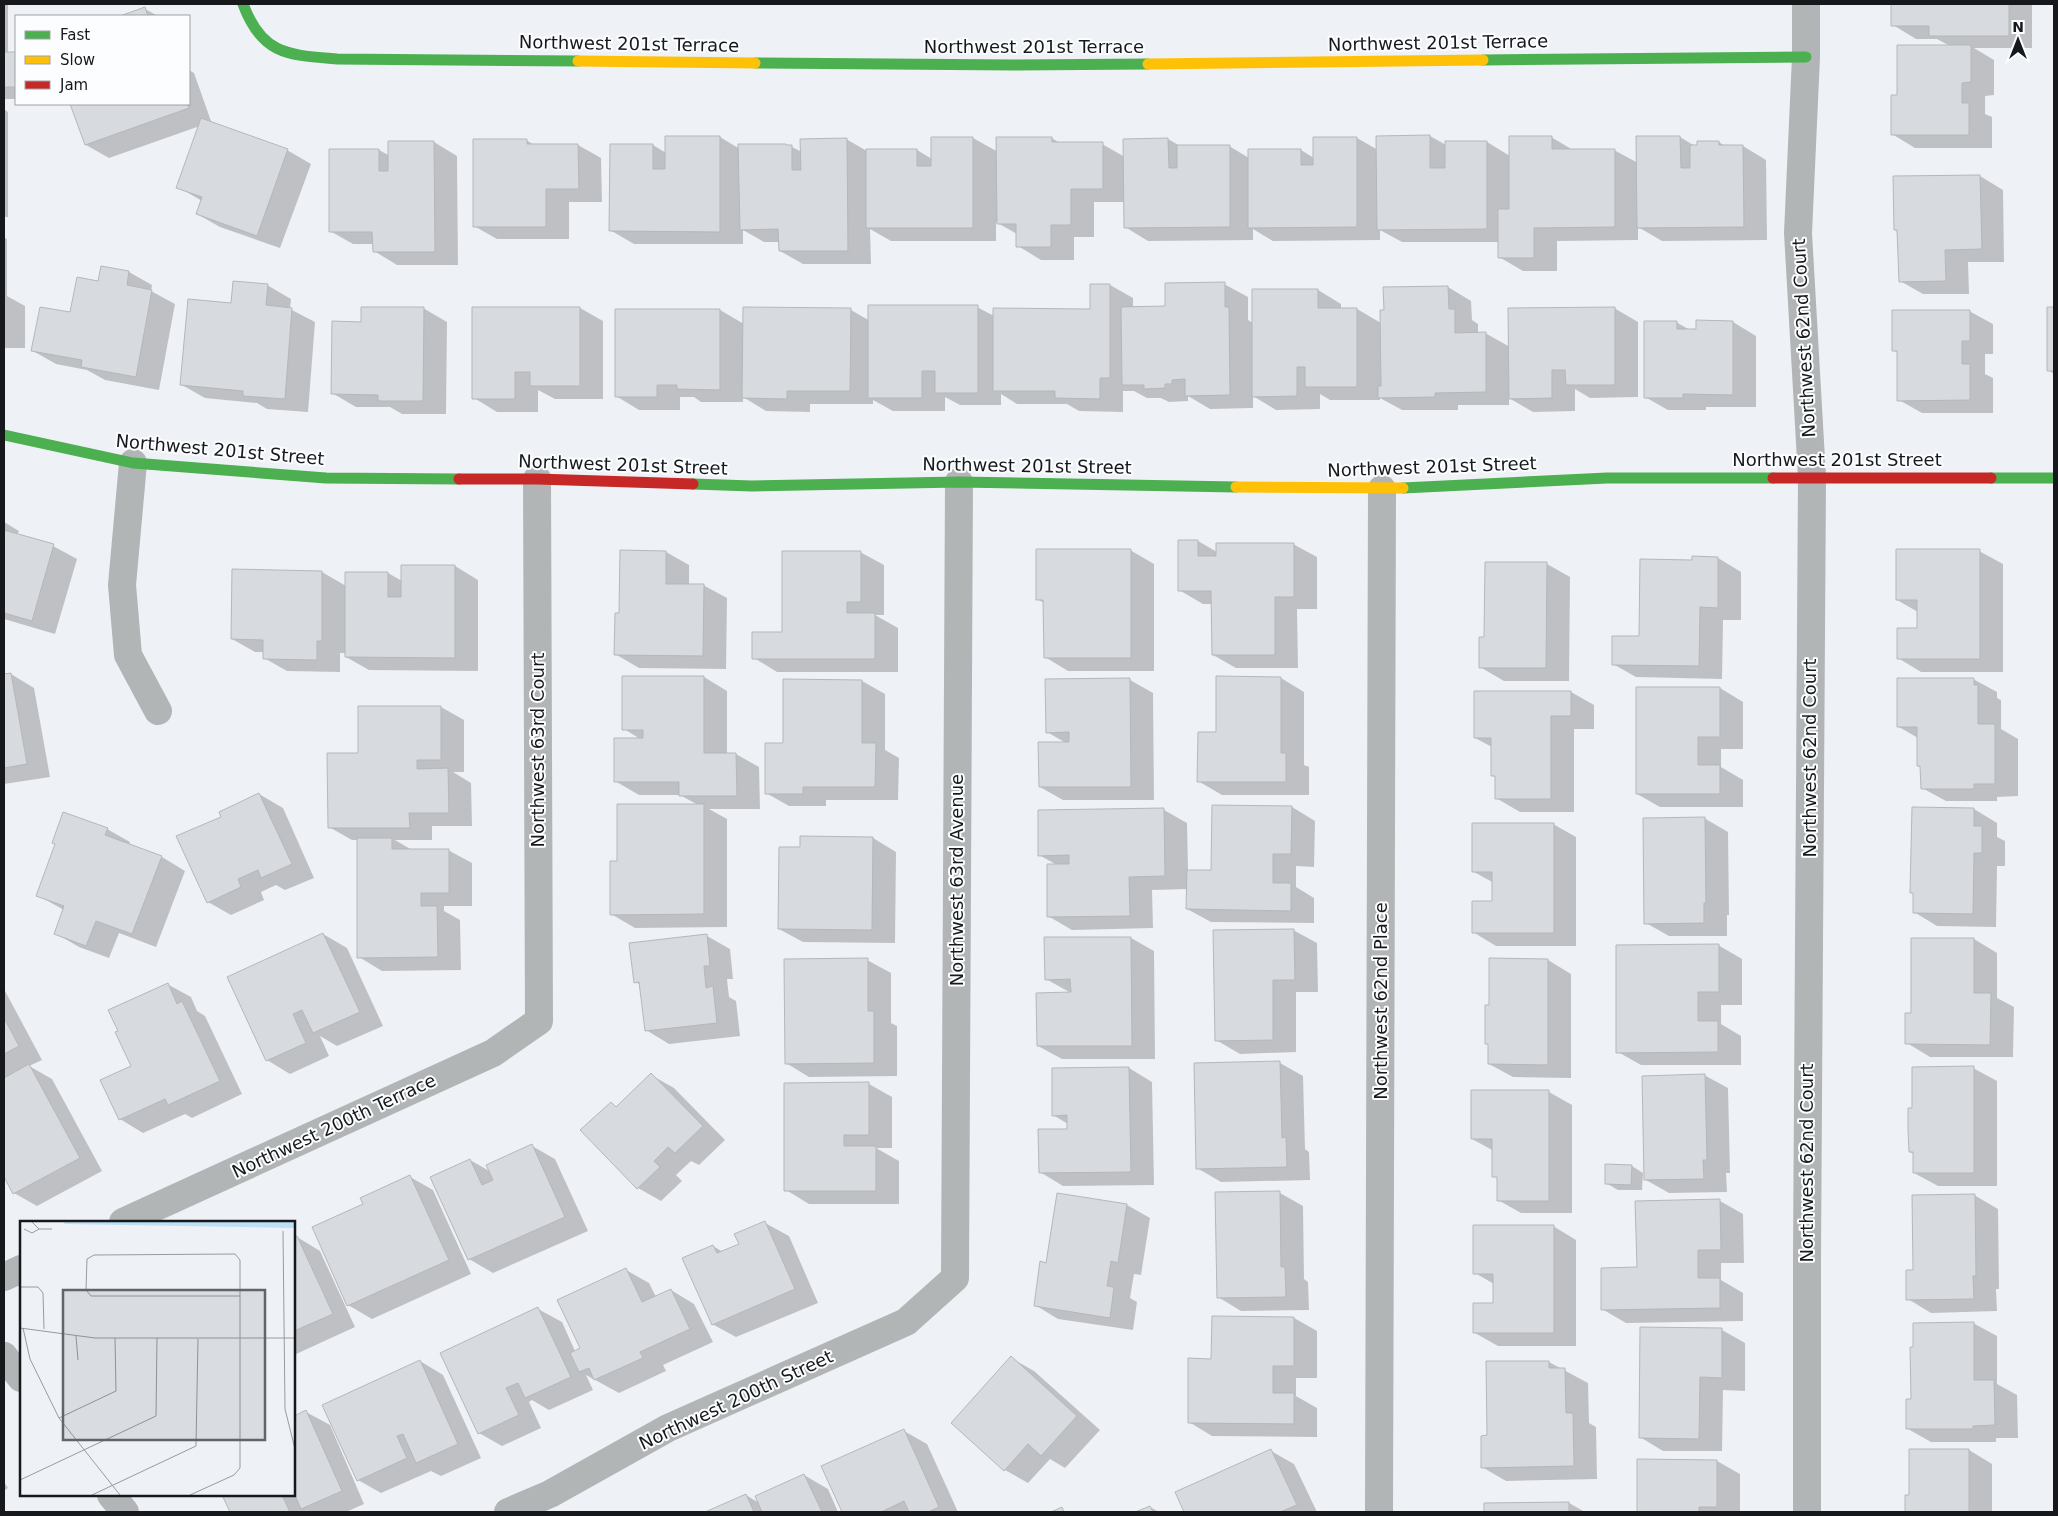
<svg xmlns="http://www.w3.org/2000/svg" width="2058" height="1516" font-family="'DejaVu Sans',sans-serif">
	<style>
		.shadow { fill: #0003 }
		.building { fill: #d7dade; stroke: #b5b8bb }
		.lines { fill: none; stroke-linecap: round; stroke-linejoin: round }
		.street { stroke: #b2b5b5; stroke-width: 28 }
		.fast { stroke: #4caf50; stroke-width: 11 }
		.slow { stroke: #ffc107; stroke-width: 11 }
		.jam { stroke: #c62828; stroke-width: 11 }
		.labels { text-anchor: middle; stroke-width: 4; stroke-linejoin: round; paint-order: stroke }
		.street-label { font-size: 18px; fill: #16181b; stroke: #fcfdff }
		.inset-road { fill: none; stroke: #989a9e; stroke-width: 1 }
		.view { fill: #626468; fill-opacity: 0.15; stroke: #626468; stroke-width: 2.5 }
		.inset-edge { fill: none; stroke: #16181b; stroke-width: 2.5 }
	</style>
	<rect width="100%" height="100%" fill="#eef1f6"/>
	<path class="shadow" d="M4,4h4v49h8v46h-12z
		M1893,4h139v44h-58l20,12v35l-9,1v18l7,3v31h-77l-23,-14 7,-38 51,-50 -13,-7h-21l-23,-14z
		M145,9l13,7h-34z
		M189,70l5,3 17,48 -2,1 78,28 24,14 -31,84 -60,-21 -23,-13 5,-13 -24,-14 22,-61 -91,32 -23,-13 -15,-41h118z
		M4,109l4,3v105h-4z
		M1430,136l16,9v-3h41l23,14 41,-19 22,13h41l24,13 42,-26 15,9 24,-4 6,4h18l23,14 1,80 -105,1 -24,-14v13l-81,1v30h-34l-24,-14v-15h-97l-22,-12v10l-107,1 -20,-12v11l-105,1 -23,-14v-25h-31v35h-20v23h-33l-23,-14 -1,-12 -21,-12v19h-105l-21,-12 1,35h-68l-23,-13v-9h-16l-21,-12v14h-109l-24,-14 43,-85 13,8v-16h54l20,12 52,-2 10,5 44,-13 21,12 50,-1 15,9 41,-21 25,14 54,-14 9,6h41l23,13 43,-18 12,7h49l20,12 52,-8 13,8 43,-20 21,12z
		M526,140l8,5h44l23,13 1,44h-33v37h-72l-23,-13z
		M434,142l23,14 1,109h-61l-23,-14v-7h-21l-23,-13 49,-81 11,6z
		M1980,176l23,14 1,72h-36l1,32h-46l-23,-13 -1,-49 -4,-2 -1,-52z
		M4,237l3,2v57l18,10v42h-21z
		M102,267l27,5 23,13 -1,6 24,13 -16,86 -54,-10 -18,-10 -31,-6 -23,-13 38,-37 28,-32z
		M1224,284l24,13v23l5,3 65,-33 23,14v5h16l24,14 4,-12 63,-24 23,14 1,19 6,4v9h7l25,14 104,-39 24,14v75l-48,1 -15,-9v22l-42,1 -24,-14v7h-51v5h-56l-22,-12v2h-50l-10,-6v15l-44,1 -23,-14v12l-43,1 -22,-13v5l-19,1 -8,-4h-14l-13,-7h-11v21l-44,-1 -12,-7h-50l-16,-10v11h-41l-15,-8v14h-52l-20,-11v4h-63v8l-44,-1 -23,-14v5h-42l-7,-5h-14v13h-41l-23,-14 104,-86 24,14 107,-14 19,11 107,-14 17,9 97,-6v-25h19l23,13v10l33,-1z
		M267,285l24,14 -1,10 25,13 -7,90 -41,-3 -10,-6 -52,-5 -23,-13 51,-81z
		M423,308l24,14 -1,92h-44l-12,-7h-34l-24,-14 31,-70z
		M474,308h106l23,13v78h-48l-17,-9v22h-41l-23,-14z
		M2048,308h6v66l-6,-4z
		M1969,311l24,13v30h-8v20l8,4v35h-71l-23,-13 -1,-47 -5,-3z
		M1676,322l14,8 43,-8 23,14v71h-50v3h-38l-23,-13z
		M4,522l15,9 -2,4 36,11 24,13 -22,75 -51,-15z
		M1179,541h19l19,11 76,-8 24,13v52h-20l1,59h-62l-23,-13v-51h-10l-24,-14z
		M1130,550l24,14v107h-86l-23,-14 -1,-54 -7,-4z
		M1979,551l24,13v108h-82l-23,-14 20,-29v-17l-21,-12z
		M666,552l23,13v20h14l24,13 -1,71 -87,-1 -24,-14z
		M860,552l24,13v50h-9l23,13v44h-121l-23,-14 29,-25z
		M1718,558l23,14v48h-18l-1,59 -86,-2 -23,-13 27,-27 53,-76z
		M1486,563l61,1 23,13 -1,104h-65l-24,-14 5,-28z
		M455,566l23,14v91l-109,-1 -23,-13v-4h-6v19l-53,-1 -23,-13v-6h-9l-23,-13 90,-67 24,14 42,-13 14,8z
		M11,674l23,14 16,89 -46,7v-109z
		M704,677l23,14v63h9l23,13 1,42h-51l18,10v108l-92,1 -24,-14 8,-52 79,-57 -18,-10h-41l-24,-14 27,-41 -18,-11z
		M1281,678l23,14v73l5,2v28h-87l-24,-14z
		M1973,679l24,13v6l4,2v29l17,10v57l-21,1v4h-51l-24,-13v-20l-4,-2v-28l-19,-11z
		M1130,680l23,13 1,107h-91l-23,-13 26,-44 -19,-11z
		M862,681l23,13v56l14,8 -1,42h-72v6h-37l-23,-13 18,-48z
		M1720,688l23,14v47h-22v18l22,13v27h-83l-23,-13z
		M1571,692l23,13v24h-20v83h-54l-24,-14v-20l-4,-3v-28l-17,-9z
		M441,707l23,13v52h-11l18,11 1,43h-40v14h-37l17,10h36l24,13v43h-28v5l16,9 1,50 -79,1 -23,-14 -1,-117h-6l-23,-13 30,-73z
		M259,794l24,14 31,70 -29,12 -9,-5 -15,7 3,8 -33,15 -23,-13 15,-85z
		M1292,807l23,14 -1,46 -18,-1v21l18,11v25l-103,-1 -24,-13 1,-20 -36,1 1,38 -81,2 -24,-14 9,-51 -18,-10 125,-45 23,13 1,48h24z
		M1974,809l23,14v14l8,4v25h-8l-1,61 -59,-1 -23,-14v-18l-2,-1z
		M1704,818l24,14 1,83h-2v21h-58l-23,-13z
		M1553,824l23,13v109h-80l-23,-14 21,-29v-20l-20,-11z
		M107,829l23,13 -1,3 33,12 23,14 -29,76 -37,-14 -10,25 -30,-11 -24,-14 9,-23 -27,-15z
		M801,838h72l23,14 -1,91 -92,-1 -24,-13 22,-81z
		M1293,930l24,13 1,49h-22v60l-56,2 -24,-14z
		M323,934l24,14 36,78 -46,20 -17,-10 9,20 -39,18 -23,-14z
		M707,936l23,13 3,30h-6l2,18 7,4 4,35 -71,8 -23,-14 -5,-45 -6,-3z
		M1131,938l23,13 1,108h-93l-24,-13 33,-53 -25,-14z
		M1974,939l23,14v45l17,9 -1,50h-83l-23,-14 5,-29z
		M1718,945l24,14v46h-21v19l20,12v29h-100l-23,-13z
		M867,960l24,13v50l6,3v50l-88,1 -23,-14z
		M1490,960h58l23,14v104l-58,-1 -24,-13v-19l-3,-2 4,-37z
		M167,984l24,13 6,14 8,5 37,78 -50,24 -7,-4 -42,19 -23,-14 13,-53z
		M4,989l38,71 -13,6 23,13 50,92 -65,35 -23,-13 -10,-18z
		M1280,1063l23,13 2,73 4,3 1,28 -89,2 -24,-14z
		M1129,1068l23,14 2,103 -91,1 -23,-14 28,-42v-6l-15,-9v-46z
		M1973,1068l24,13v105h-59l-24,-13v-19l-4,-2 3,-43z
		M651,1075l23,13 51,52 -26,25 -8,-4 -15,14 6,6 -21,20 -23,-13 -27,-85 6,4z
		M1704,1075l24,13 2,85h-4l1,19 -58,1 -23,-13z
		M869,1084l23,13v51h-16l23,13v43h-90l-23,-14z
		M1549,1092l23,13v108h-51l-23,-13v-21l-4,-3v-25l-22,-12z
		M532,1146l23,13 33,72 -95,42 -24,-14 1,-99 21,12z
		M1632,1166l11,7 -1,17h-24l-12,-7z
		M410,1177l23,13 38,84 -99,45 -24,-14 17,-101z
		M1280,1193l23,13 1,73 4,3 1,28 -68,1 -23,-14z
		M1974,1195l24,14 1,80h-3l1,22 -66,2 -23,-14 6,-28z
		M1720,1201l23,13 1,49h-23v17l22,13v28l-117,2 -24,-14 36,-41z
		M1127,1205l23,13 -9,57 -7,-1 -4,24 7,4 -4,28 -75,-11 -23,-14 12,-41z
		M765,1223l24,13 29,67 -82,34 -24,-13 1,-78 10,6 18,-7z
		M1553,1226l23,14v106h-78l-23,-13 19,-29v-20l-19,-11z
		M297,1237l23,14 35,76 -61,28v-116z
		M626,1270l23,13 7,14 15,-7 23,14 19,38 -50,23 3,6 -47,22 -33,-18 7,15 -44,20 -17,-10 -3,2 12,26 -39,18 -23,-13 59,-124 24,13 13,29 7,-3z
		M1294,1318l23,13v47h-21v18l21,12v29l-105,-1 -23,-14 23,-62z
		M1973,1323l24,13v48l20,11 1,43h-22v4h-65l-23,-13 4,-29z
		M1722,1330l23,13v48l-22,-1 -1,61h-59l-23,-14z
		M1011,1358l23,13 66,59 -35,38 -15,-9 -22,24 -23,-13z
		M420,1361l23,14 38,83 -40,18 -10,-5 -50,22 -23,-13z
		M1549,1362l39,21 1,40 7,4 1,52 -91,2 -24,-14 6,-31z
		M306,1412l24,13 34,79 -18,8h-37l-3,-2 1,2h-76l-7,-17h70v-78z
		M904,1431l23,13 31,68h-115l-20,-45z
		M1969,1450l23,14v48h-85v-16h3z
		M1271,1451l23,13 23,48h-132l-9,-19z
		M1638,1460l79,1 23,13v38h-102z
		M804,1475l24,14 10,23h-131l39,-17 13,8z
		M4,1482l4,6 -4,3z
		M1569,1503l16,9h-100v-8z
		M1150,1507l9,5h-21z"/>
	<path class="building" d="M1891,4h118v32h-80v-10h-38z
		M145,7l3,9h-28z
		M1897,45h74v37l-9,1v20h7v32h-78v-40h6z
		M4,52h12v35h-12z
		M70,104h117l2,4 -104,37z
		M201,118l87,31 -31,87 -61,-22 6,-17 -26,-9z
		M1430,135v33h15v-27h42v88l-110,1 -1,-94z
		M665,136h55v96l-111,-1 1,-87h43v25h12z
		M1509,136h43v13h63v78l-81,1v30h-36v-49h11z
		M1636,136h44l1,32h9v-23h7v-4h22v4h24l1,82 -107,1z
		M931,137h42v91h-107v-79h51v17h14z
		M996,137h56v5h51v47h-32v36h-20v22h-35v-23h-19z
		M1313,137h44v90l-109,1v-79h53v16h12z
		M847,138l1,113h-69l-1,-22 -38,1 -2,-86h48v1h6v25h9l-1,-31z
		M1168,138l1,30h8v-23h53v82l-106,1 -1,-89z
		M473,139h54v5h51l1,45h-33v38h-73z
		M388,141h46l1,111h-62l-1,-20h-43v-83h50v22h9z
		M1980,175l2,74 -37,1 1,31 -47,1 -2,-52h-3l-1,-54z
		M101,266l28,5 -2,14 25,5 -16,87 -55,-10 1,-7 -51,-9 9,-44 30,5 7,-35 21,4z
		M233,281l35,3 -2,21 26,3 -7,91 -42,-3v-5l-63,-6 8,-86 43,4z
		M1225,282v25h4l1,88 -45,1v-17l-13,1v4h-7v4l-21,1v-4h-22l-1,-78 44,-1v-23z
		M1090,284h20v94h-10v21l-45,-1v-7h-62v-83l97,1z
		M1448,286l1,23h6v24l31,-1v60l-51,1v4l-57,1v-12h3l-1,-76h4l-1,-23z
		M1252,289h66v19h39v79h-52v-20h-8v29l-45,1z
		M868,305h110v88h-43v-22h-13v27h-54z
		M361,307h63l-1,94h-45v-6l-47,-1 1,-73 29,1z
		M472,307h108v79h-50v-14h-15v27h-43z
		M743,307l108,1 -1,83h-63v8l-45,-1z
		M1615,307v78h-49l-1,-15h-13v28l-43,1 -1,-91z
		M2047,307h7v64h-7z
		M615,309h105v81l-43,-1v-4h-20v12h-42z
		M1892,310h78v31h-8v23h8v36l-73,1v-50h-5z
		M1696,320l37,1v74l-50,-1v4h-39v-77h33v8h19z
		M4,530l50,14 -22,77 -28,-8z
		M1178,540h20v16h18v-13h78v54h-19v58h-63l-1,-64h-33z
		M1036,549h95v109h-87l-1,-58h-7z
		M1896,549h84v110h-83v-31h20v-28h-21z
		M620,550l46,1v33h38l-1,72 -89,-1 1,-42h4z
		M782,551h79v51h-14v11h28v46h-123v-27h30z
		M1692,556l26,1v51l-18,-1 -1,59 -87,-1v-29h27l1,-77 52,1z
		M1485,562h62l-1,106h-67v-31h5z
		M401,565h54v93l-110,-1v-85h43v25h13z
		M232,569l90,2v70h-5v19l-54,-1v-19l-32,-1z
		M11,673l16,91 -23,4v-94z
		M622,676h82v77h32l1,43h-58v-14h-65v-44h29v-8h-21z
		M1216,676l65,1v76h5v29h-89l1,-50h18z
		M1130,678l1,109h-92l-1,-45h31v-10l-23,1 -1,-54z
		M1897,678h77v7h4v39h17v60h-21v5h-53l-1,-23h-3v-39h-20z
		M783,679l79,1v63h14l-1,44h-72v7h-38v-51h18z
		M1636,687h84v50h-22v28h22v29h-84z
		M1474,691h97v25h-20v83h-56v-23h-4v-38h-17z
		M358,706h83v54h-24v9l31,-1 1,45h-40l1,15h-82l-1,-75h31z
		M259,793l33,71 -31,14 -3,-8 -20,9 3,8 -34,16 -31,-67 45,-19 -2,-5z
		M617,804h87v110l-94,1v-54h7z
		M1212,805l80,1 -1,48h-18v29h18v28l-105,-2 1,-39h24z
		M1912,807l62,1v18h8v27h-8l-1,61 -60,-1v-20h-3z
		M1164,808l1,68 -36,1 1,39 -83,1v-53h22v-9l-31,1v-46z
		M63,812l45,16 -3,7 57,21 -30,78 -36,-13 -10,25 -32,-12 10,-28 -28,-10 19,-52 -3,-1z
		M1705,817l1,86h-2v20l-60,1 -1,-106z
		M1472,823h82v110h-82v-32h20v-29h-20z
		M800,836l73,1 -1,93 -94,-1 1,-82h21z
		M357,838h35v11h57v44h-28v13h16l1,51 -81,1z
		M1294,929l1,51h-22v60l-58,1 -2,-111z
		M323,933l37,79 -47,21 -11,-23 -9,4 13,29 -40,18 -39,-84z
		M707,934l3,32h-6l2,22 7,-2 4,37 -72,8 -6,-49 -5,1 -5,-40z
		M1044,937h87l1,109h-95l-1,-53 35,-1 -1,-13 -25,1z
		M1911,938h63v55h17l-1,52 -85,-1v-31h6z
		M1719,944v48h-21v29h20v31l-102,1v-108z
		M868,958v53h6v52l-89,1 -1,-105z
		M1489,958l59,1v106l-60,-1v-20h-3v-39h4z
		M168,983l9,21 5,-3 38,80 -52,24 -3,-6 -46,21 -19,-40 31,-14 -16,-34 3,-1 -10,-21z
		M4,1018l15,28 -15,8z
		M1280,1061l2,77 4,-1 1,30 -91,2 -2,-106z
		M29,1064l51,94 -67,36 -9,-17v-99z
		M1974,1066v107h-61v-21h-4l-1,-22v-22h4v-41z
		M1129,1067l2,105 -92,1 -1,-44h29v-14l-15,1v-48z
		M651,1073l52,53 -28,27 -7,-6 -14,14 6,6 -23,22 -57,-59 31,-28 5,5z
		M1705,1074l2,86h-4l1,19 -60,1 -2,-104z
		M869,1082v53h-25v11h32v45h-92v-108z
		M1471,1090h78v111h-52v-24h-5v-38h-21z
		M532,1144l33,73 -97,43 -38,-83 40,-18 12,26 11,-5 -7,-15z
		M1605,1164l27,1 -1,20 -26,-1z
		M410,1175l39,85 -102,46 -35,-79 51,-23 -3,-6z
		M1280,1191l1,76h4l1,30 -69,1 -2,-106z
		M1057,1193l70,11 -9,59 -7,-2 -4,25 7,1 -4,31 -76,-12 6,-45 6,2z
		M1975,1194l1,82h-3l1,23 -68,1v-30h7l-1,-75z
		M1720,1199l1,51h-23v28h22v30l-119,2v-42l36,-1 -2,-66z
		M765,1221l30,68 -83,36 -30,-67 31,-13 4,8 22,-9 -5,-10z
		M1473,1225h81v108h-81v-30h20v-29h-20z
		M297,1236l36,78 -39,17v-93z
		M626,1268l16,34 29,-13 19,40 -50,23 3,6 -49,22 -5,-12 -10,4 -9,-19 10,-5 -23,-48z
		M538,1307l33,70 -46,21 -7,-15 -12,5 13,27 -41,19 -38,-81z
		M1212,1316l82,1v49h-21v27h21v31l-106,-1v-65l23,1z
		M1974,1322v58h20l1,45 -22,1v3h-67v-30h5l-1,-52h3v-24z
		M1640,1327l82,1v50l-22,-1 -1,62 -60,-1z
		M1011,1356l66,60 -36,40 -13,-12 -24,27 -53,-48z
		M420,1360l38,84 -42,19 -13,-29 -6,2 10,22 -50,23 -35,-76z
		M1486,1361h63v7h16l1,45h7l1,53 -93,2v-32l6,-1z
		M306,1410l36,81 -41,18 -7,-16v-77z
		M904,1429l35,78 -11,5h-19l-5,-11 -21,10 1,1h-42l-21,-46z
		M1271,1449l26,56 -17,7h-96l-9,-20z
		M1909,1449h60v63h-64v-17h4z
		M1637,1459l80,1v47h-18v5h-62z
		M804,1474l18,38h-60l-7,-16z
		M746,1494l8,18h-49z
		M222,1495h60l8,17h-60z
		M1569,1502v10h-85v-9z
		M1150,1506l3,6h-18z
		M1062,1507l2,5h-13z"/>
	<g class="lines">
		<path class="street" d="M1806,4v53l-8,176 14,244 -5,778v257
			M133,463l-11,122 6,70 30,56
			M123,1222l370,-169 46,-32 -2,-542
			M4,1277l17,-8
			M4,1356l17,22
			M111,1495l14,17
			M508,1512l42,-18 118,-66 238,-106 49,-44 4,-796
			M1379,1512l3,-1023"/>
		<path class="fast" d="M243,4c19,51 45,51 94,55l241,2
			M1483,60l323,-3
			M755,63l259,2 134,-1
			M4,435l129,28 193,15 133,1
			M1991,478h63
			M693,484l59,2 207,-4 277,5
			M1403,488l204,-10h166"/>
		<path class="slow" d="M578,61l177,2
			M1148,64l335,-4
			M1236,487l167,1"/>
		<path class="jam" d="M1773,478h218
			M459,479h78l156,5"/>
	</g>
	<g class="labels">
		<g class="street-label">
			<text transform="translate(1438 43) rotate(-1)" y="6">Northwest 201st Terrace</text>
			<text transform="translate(629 44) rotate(1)" y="6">Northwest 201st Terrace</text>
			<text x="1034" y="53">Northwest 201st Terrace</text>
			<text transform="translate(1804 338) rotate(-93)" y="6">Northwest 62nd Court</text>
			<text transform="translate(220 450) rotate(5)" y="6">Northwest 201st Street</text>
			<text x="1837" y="466">Northwest 201st Street</text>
			<text transform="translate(623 465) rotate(2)" y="6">Northwest 201st Street</text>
			<text transform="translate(1027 466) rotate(1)" y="6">Northwest 201st Street</text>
			<text transform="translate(1432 467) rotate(-2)" y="6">Northwest 201st Street</text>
			<text transform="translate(538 750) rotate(-90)" y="6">Northwest 63rd Court</text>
			<text transform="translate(1810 758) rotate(-90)" y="6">Northwest 62nd Court</text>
			<text transform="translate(957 880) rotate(-90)" y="6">Northwest 63rd Avenue</text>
			<text transform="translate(1381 1001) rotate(-90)" y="6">Northwest 62nd Place</text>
			<text transform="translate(334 1126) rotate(-25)" y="6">Northwest 200th Terrace</text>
			<text transform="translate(1807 1163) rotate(-90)" y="6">Northwest 62nd Court</text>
			<text transform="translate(736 1400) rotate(-25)" y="6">Northwest 200th Street</text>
		</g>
	</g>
	<g transform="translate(20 1221)">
		<rect width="275" height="275" fill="#eef1f6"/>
		<path d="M43,1h232v6l-230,-4z" fill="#bce1f6"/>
		<path class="inset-road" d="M12,1l7,7h13M4,8l8,4 7,-4M263,10l2,178 10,40M0,66h18l5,6 1,36M0,107l75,10h200M3,107l7,31 29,59 61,77M56,115l2,24M39,197l57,-27 -1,-53M0,259l136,-64 1,-78M72,274l104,-49 2,-107M170,274l44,-20 6,-7v-208l-5,-6 -141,1 -7,4 -1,31 5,6h149"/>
		<path class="view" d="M43,69h202v150h-202z"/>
		<rect width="275" height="275" class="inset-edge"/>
	</g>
	<rect width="2058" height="1516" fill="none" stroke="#16181b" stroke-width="10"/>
	<rect x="15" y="15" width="175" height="90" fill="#fcfdff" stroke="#a0a1a4"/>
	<rect x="25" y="31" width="25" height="8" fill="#4caf50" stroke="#a0a1a4"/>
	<text x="60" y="40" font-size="15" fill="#16181b">Fast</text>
	<rect x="25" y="56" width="25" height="8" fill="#ffc107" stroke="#a0a1a4"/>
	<text x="60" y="65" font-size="15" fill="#16181b">Slow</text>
	<rect x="25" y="81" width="25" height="8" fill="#c62828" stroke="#a0a1a4"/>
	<text x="60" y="90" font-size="15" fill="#16181b">Jam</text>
	<g transform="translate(2018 40)" stroke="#fcfdff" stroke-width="4" paint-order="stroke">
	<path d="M0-4L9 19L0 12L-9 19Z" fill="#16181b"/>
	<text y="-8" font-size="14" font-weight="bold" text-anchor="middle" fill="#16181b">N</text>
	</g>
</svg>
